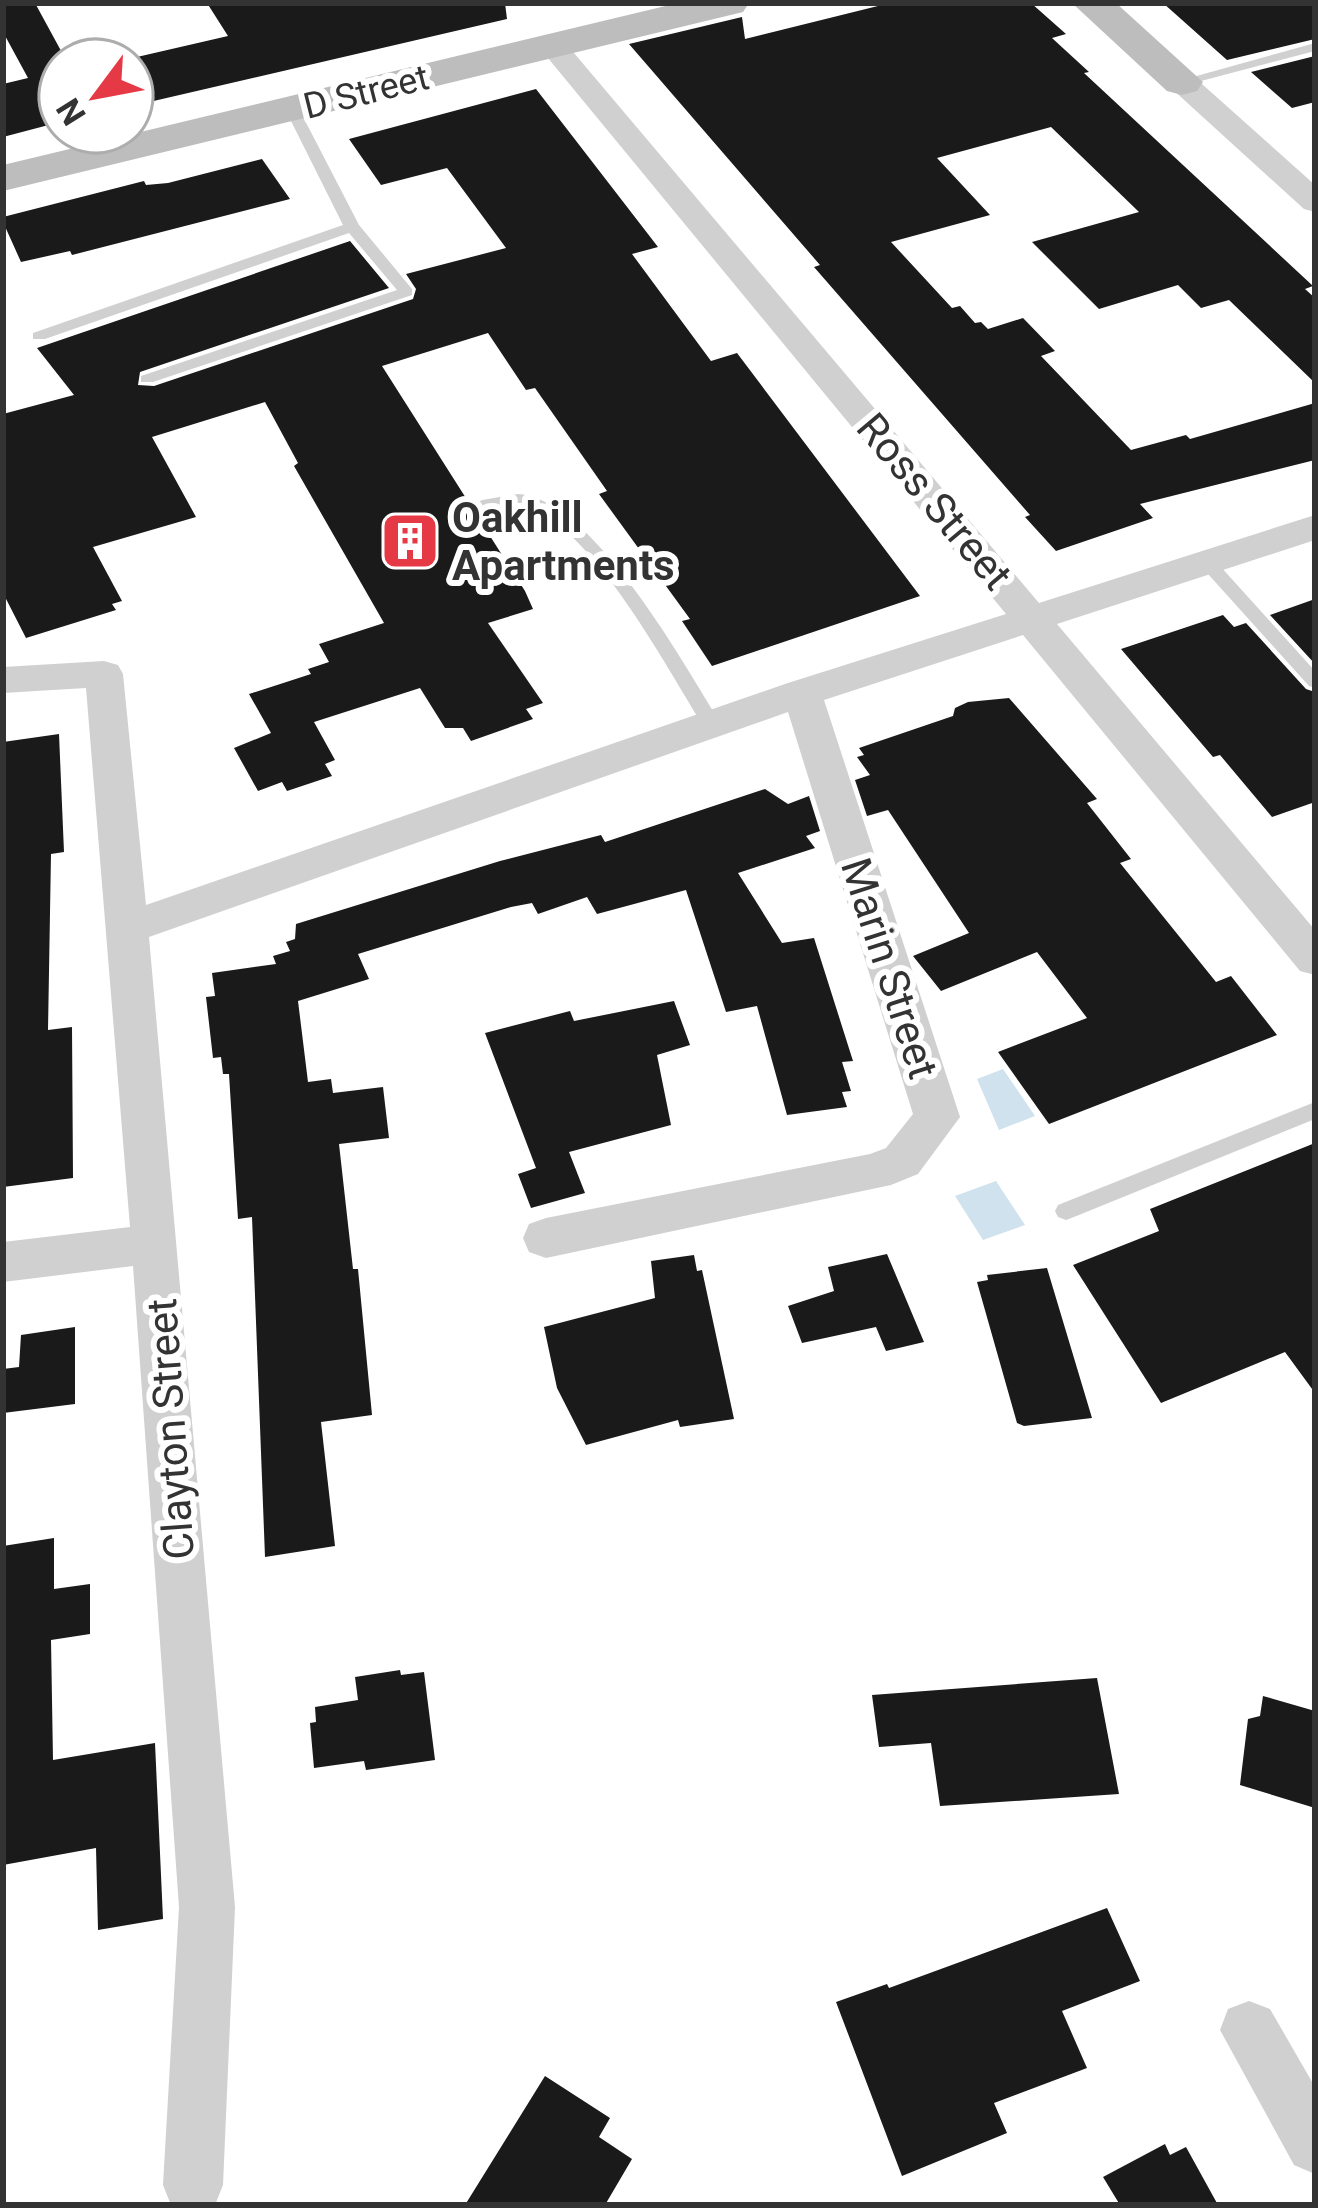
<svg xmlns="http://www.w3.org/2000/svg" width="1318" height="2208" font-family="Roboto,sans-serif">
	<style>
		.water { fill: #cfe2ee }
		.building { fill: #1a1a1a }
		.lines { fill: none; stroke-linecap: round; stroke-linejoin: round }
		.lane { fill: #d0d0d0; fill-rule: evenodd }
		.street { fill: #d0d0d0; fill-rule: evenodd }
		.secondary { fill: #bdbdbd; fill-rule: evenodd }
		.labels { text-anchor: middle; stroke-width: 12; stroke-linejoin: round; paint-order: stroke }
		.far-street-label { font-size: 36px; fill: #333; stroke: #fff }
		.street-label { font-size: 42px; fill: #333; stroke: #fff }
		.poi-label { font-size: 42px; font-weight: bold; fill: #333; stroke: #fff; text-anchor: start }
	</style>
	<rect width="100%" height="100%" fill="#fff"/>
	<path class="water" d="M1003,1069l32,47 -36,14 -22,-51z
		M996,1181l29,44 -42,15 -28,-44z"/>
	<path class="building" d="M3,3h32l31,57h-6v62l-57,15v-53l25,-6 -25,-46z
		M207,3h298l2,16 -375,87v-46h-8l104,-24z
		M890,3h141l35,31 -14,4 37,34 -5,1 229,213 -8,3 10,9v85l-86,-83 -28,8 -23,-23 -79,24 -67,-67 107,-30 -88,-85 -114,31 53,57 -99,27 61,66 8,-2 15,17 6,-1 7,7 35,-11 32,33 -14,5 90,94 55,-15 4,4 125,-36v57l-175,44 13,14 -97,33 -31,-34 5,-2 -216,-248 6,-2 -191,-221 113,-27 3,22z
		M1163,3h152v36l-88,21z
		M1315,56v46l-23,6 -41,-36z
		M536,89l122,158 -26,7 79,107 26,-8 183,243 -208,70 -30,-45 8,-2 -91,-125 8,-3 -72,-103 -9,2 -38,-57 -106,33 143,225 8,18 -45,14 55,80 -17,6 7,10 -62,22 -8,-13h-18l-25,-40 -106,34 21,38 -10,4 7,12 -45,15 -5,-9 -24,9 -24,-43 37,-15 -22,-39 62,-20 -3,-5 21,-7 -10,-18 65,-21 -90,-157 4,-3 -33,-61 -113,35 44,80 -103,30 29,54 -10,3 4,6 -90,28 -23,-45v-179l71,-19 -37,-47 313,-107 39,47 -249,84 -2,13 16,1 259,-87 3,-10 -10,-15 100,-26 -59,-80 -66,17 -32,-46z
		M262,159l28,40 -218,56 -2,-4 -49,11 -18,-40v-5l141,-36 2,4 22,-2z
		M1315,599v65l-45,-49z
		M1223,615l11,12 12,-4 60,66 9,3v110l-43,15 -52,-62 -7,2 -92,-108z
		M1009,698l88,101 -10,4 44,56 -11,4 96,119 15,-6 46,59 -228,89 -51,-72 89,-34 -50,-66 -96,39 -28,-35 56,-23 -81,-123 -21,6 -12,-36 15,-5 -13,-18 7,-2 -5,-7 94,-32 2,-8 13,-6z
		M59,734l5,118 -13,2 -3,176 24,-3 1,151 -70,9v-445z
		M765,789l23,15 21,-8 11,35 -14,5 9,12 -77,25 44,70 32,-5 39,123 -11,1 9,29 -9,1 5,15 -60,8 -30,-109 -31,6 -40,-122 -89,24 -10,-17 -49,17 -6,-11 -21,4 -153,47 11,25 -71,22 10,81 23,-3 2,14 50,-6 6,51 -50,6 14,125h5l14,146 -51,7 14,124 -70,11 -13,-340 -14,2 -9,-145h-6l-2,-17 -8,1 -7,-61 9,-1 -3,-23 64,-9 -3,-8 17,-5 -4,-9 9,-3 1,-15 204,-63 101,-26 4,7z
		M674,1001l16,44 -33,10 14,70 -102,27 16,41 -54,15 -13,-34 18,-6 -51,-135 85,-22 4,10z
		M1315,1143v250l-30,-41 -124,51 -88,-138 86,-34 -9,-22z
		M887,1254l37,88 -38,9 -10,-24 -74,16 -14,-37 46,-15 -6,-24z
		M694,1255l3,16 5,-1 32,149 -54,8 -2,-7 -92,25 -29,-57 -13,-61 111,-29 -4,-37z
		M1047,1268l45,150 -68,8 -7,-3 -40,-141 11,-2 -1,-5z
		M75,1327v77l-72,9v-44l16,-2 2,-32z
		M54,1538v51l36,-5v50l-39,6 2,120 102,-17 8,176 -65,11 -2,-82 -93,17v-319z
		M400,1670l1,5 23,-3 11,88 -69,10 -2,-9 -50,7 -4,-45 6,-1 -1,-15 43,-7 -3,-23z
		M1097,1678l22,116 -179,12 -9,-63 -52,4 -7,-52z
		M1263,1696l52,15v97l-75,-23 8,-66 12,-3z
		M1107,1908l33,73 -78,30 25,57 -93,35 13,30 -105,43 -66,-174 51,-18 2,4z
		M545,2076l65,42 -11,19 33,22 -27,46h-140z
		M1165,2144l5,11 16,-8 32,58h-98l-17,-28z"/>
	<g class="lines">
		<path class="lane" d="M1315,43v8l-133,35 -7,-4z
			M292,105l7,4 60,116 53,64v6l-259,87h-12v-6l256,-86 -48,-57 -304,106h-12v-6l310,-108 -58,-116z
			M518,494c74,4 166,170 203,230l-2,5h-14c-39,-63 -105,-187 -170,-220 -20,-10 -45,8 -61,-4l8,-5z
			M1205,554l6,2 104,115v17l-6,-2 -110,-122 -3,-4z
			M1315,1102v17l-241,98 -8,3 -8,-3 -3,-6 3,-6z"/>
		<path class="street" d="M553,37l10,3 476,563 276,-88v25l-258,84 258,306v45l-15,-4 -277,-336 -199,65 136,417 -42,57 -27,11 -345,73 -17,-6 -6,-14 6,-14 17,-6 324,-64 16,-6 27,-34 -125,-402 -639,225 86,970 -12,278 -8,20h-44l-8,-20 16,-278 -46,-641 -130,16v-40l127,-15 -44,-539 -83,5v-26l101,-6 14,4 5,9 23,231 642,-222 218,-69 -463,-562 -5,-6z
			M1182,73l11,3 122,109v27l-11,-3 -133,-121 -4,-6z
			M1249,2001l21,8 45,78v87l-21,-9 -74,-135 8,-21z"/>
		<path class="secondary" d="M678,3h71l-6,9 -740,179v-26z
			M1072,3h44l87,79 -6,9 -15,4 -15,-4z"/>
	</g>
	<defs>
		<g id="building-square" transform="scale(3)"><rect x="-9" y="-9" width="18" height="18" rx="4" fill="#e63946" stroke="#fff"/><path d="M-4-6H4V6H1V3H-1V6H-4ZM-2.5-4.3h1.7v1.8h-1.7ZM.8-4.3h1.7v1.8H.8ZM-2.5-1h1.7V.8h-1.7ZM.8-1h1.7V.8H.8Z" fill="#fff"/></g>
	</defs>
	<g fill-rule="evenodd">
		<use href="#building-square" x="410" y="541"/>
	</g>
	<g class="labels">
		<g class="far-street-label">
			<text transform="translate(366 91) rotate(-14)" y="13">D Street</text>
		</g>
		<g class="street-label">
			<text transform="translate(935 501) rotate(50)" y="15">Ross Street</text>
			<text transform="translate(890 968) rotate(72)" y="15">Marin Street</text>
			<text transform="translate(170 1429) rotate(-94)" y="15">Clayton Street</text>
		</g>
		<g class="poi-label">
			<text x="452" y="532">Oakhill<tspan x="452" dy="48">Apartments</tspan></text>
		</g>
	</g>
	<rect width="1318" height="2208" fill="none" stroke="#333333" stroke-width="12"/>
	<g transform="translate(96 96) rotate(238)"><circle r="57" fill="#ffffff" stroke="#adadad" stroke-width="3"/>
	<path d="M0-9L21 45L0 30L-21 45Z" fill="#e63946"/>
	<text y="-18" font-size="33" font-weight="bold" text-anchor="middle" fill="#333333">N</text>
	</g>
</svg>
